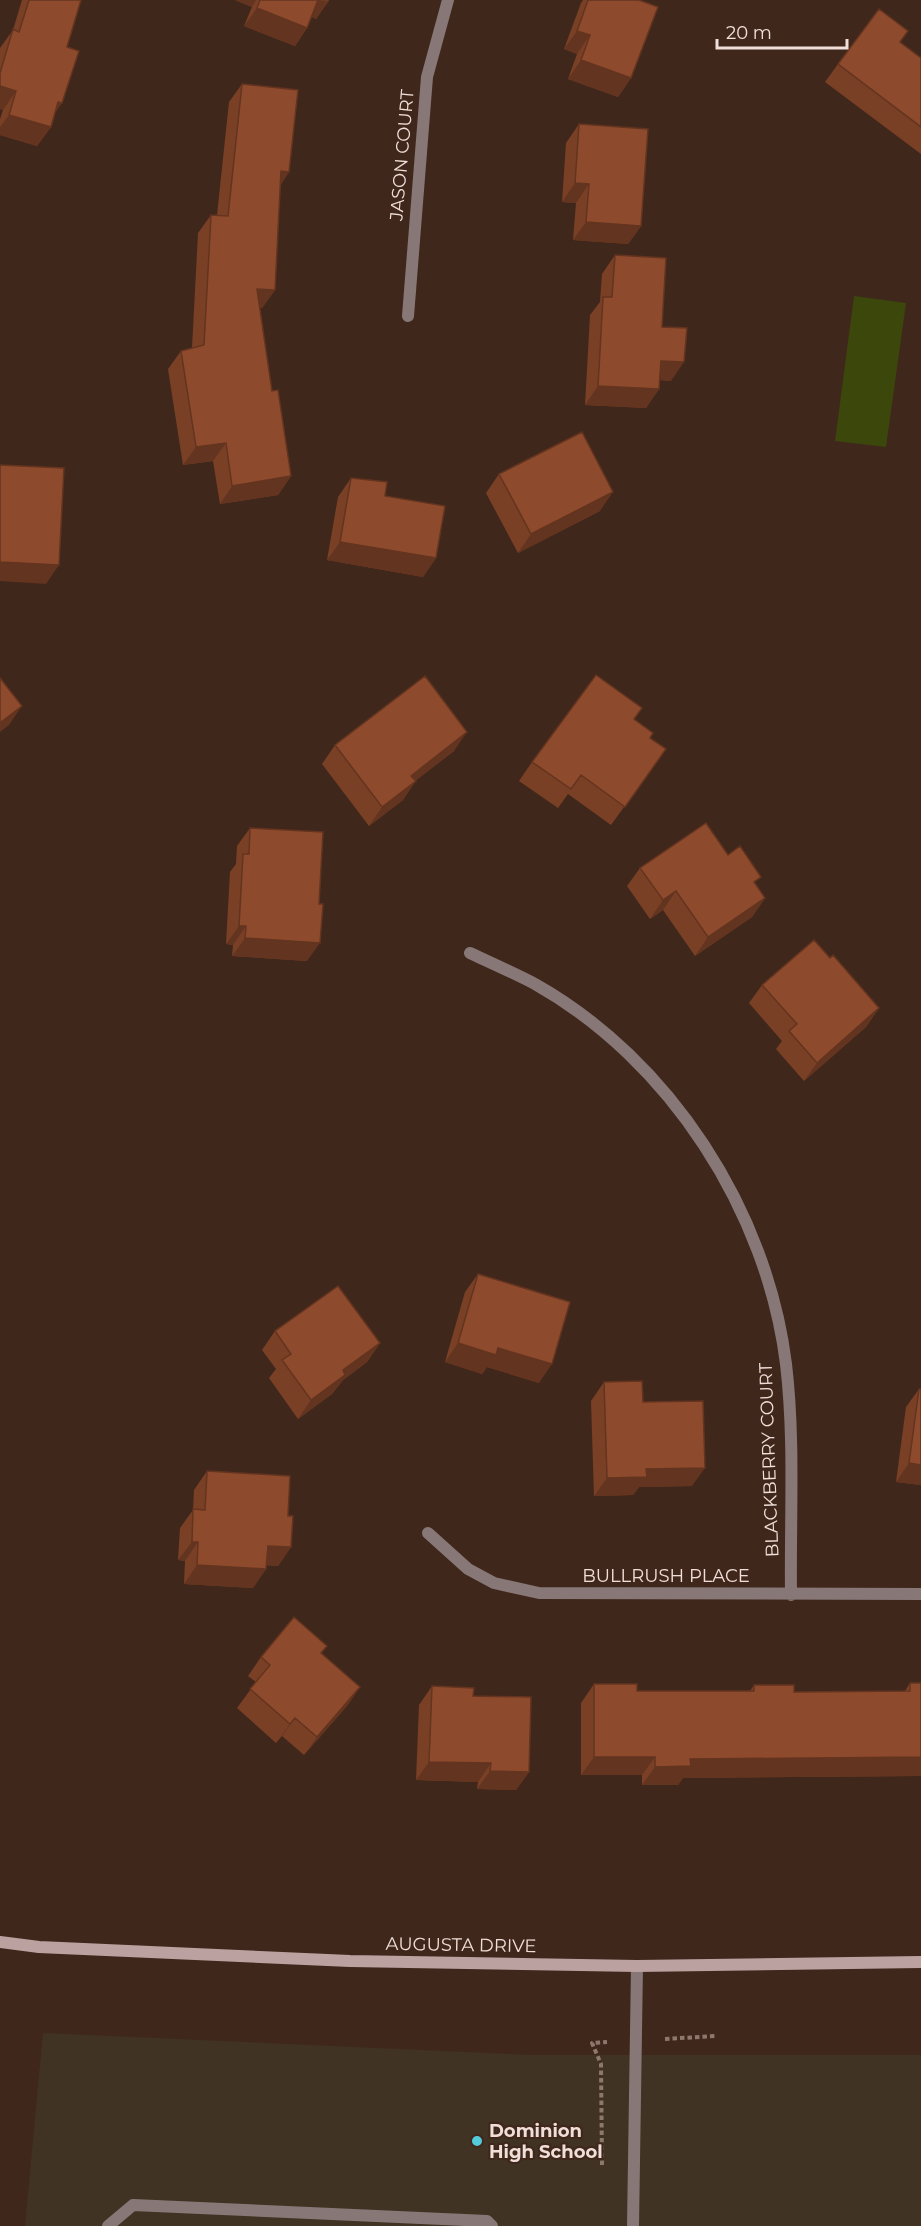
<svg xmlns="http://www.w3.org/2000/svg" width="921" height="2226" font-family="Montserrat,sans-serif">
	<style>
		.education { fill: #403324 }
		.green { fill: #3c470c }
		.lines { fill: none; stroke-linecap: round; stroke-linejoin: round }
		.path { stroke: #8d786e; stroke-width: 4; stroke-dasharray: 4.5 3; stroke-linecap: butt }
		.lane { stroke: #877877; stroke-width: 12 }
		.street { stroke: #877877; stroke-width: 12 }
		.secondary { stroke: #bba2a0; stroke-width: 12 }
		.wall { fill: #7a4026 }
		.shaded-wall { fill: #63341f }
		.building { fill: #8e4a2c; stroke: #63341f; stroke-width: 1.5 }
		.poi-dot { fill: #53cbdc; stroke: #40271c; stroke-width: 2 }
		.labels { text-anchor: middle; stroke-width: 4.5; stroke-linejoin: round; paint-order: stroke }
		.street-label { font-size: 18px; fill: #f0dfd8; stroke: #40271c }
		.poi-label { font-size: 18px; font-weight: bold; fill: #f0dfd8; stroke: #40271c; text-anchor: start }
	</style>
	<rect width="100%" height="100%" fill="#40271c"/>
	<path class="education" d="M43,2033l487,22h391v171h-896z"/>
	<path class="green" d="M854,296l52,7 -20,144 -51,-6z"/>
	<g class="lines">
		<path class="path" d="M665,2039l51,-3
			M602,2165l-1,-101 -9,-21 15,-1"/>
		<path class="lane" d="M108,2226l25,-21 354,16 5,5
			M633,2226l4,-260"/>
		<path class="street" d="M408,316l19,-239 21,-77
			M470,953c21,10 44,20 65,31 135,76 232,227 251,380 9,76 4,154 5,231
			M428,1533l40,36 26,14 45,10 382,1"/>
		<path class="secondary" d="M0,1942l39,5 311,14 287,5 284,-4"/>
	</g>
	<path class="wall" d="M22,0h59l-14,47 -13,68 -3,12 -14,19 -37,-11v-16l3,-9 -3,-1v-61l13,-18z
		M235,0h94l-13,19 -4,-2 -5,11 -12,18 -51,-20 8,-19z
		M583,0h56l-8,78 -13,19 -50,-18 9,-25 -13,-5 17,-46z
		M900,42l21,16v96l-96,-72 13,-18z
		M242,84l47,88 -9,13 -5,105 -13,18h-2l12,83 19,85 -13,19 -58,9 -7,-43 -30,4 -15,-96 13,-18 11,-3 6,-115 13,-18h6l12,-113z
		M579,124l62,102 -13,18 -55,-4 3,-37 -14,-1 4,-59z
		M615,255l47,72 9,54 -11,-1 -1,9 -13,19 -61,-3 5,-90 10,-13 2,-28z
		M499,474l101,37 -82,42 -32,-60z
		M351,478l34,18 51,62 -13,19 -96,-17 11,-63z
		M642,708l-8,11 16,19 16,11 -55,76 -43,-31 -10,14 -39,-27 13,-19z
		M335,745l119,6 -39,30 -12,19 -34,26 -47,-62z
		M250,828l57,133 -75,-5 1,-11 -7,-1 4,-72 6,-8 1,-18z
		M728,855l28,29 9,14 -13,19 -57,39 -32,-46 -13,9 -23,-33 13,-18z
		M762,985l117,23 -13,19 -62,54 -28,-32 6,-8 -33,-38z
		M478,1274l61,109 -52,-16 -5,7 -37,-12 20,-70z
		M275,1331l105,12 -13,19 -24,18 -11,14 -34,25 -29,-41 7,-9 -14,-19z
		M604,1382l39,20 49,84 -53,1 -6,8 -39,1 -3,-95z
		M919,1389l2,96 -25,-3 10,-75z
		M207,1471l81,45 3,31 -13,19 -12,-1v4l-13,19 -69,-4 1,-23 -7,-1 2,-32 13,-18 1,-20z
		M327,1646l-6,8 39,33 -13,19 -43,49 -22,-19 -6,7 -39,-35 19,-26 -8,-6 13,-19z
		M910,1683h11v93l-238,2 -5,7h-36v-10h-61v-72l13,-19 43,7h113l4,-6 40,7 111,-1z
		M432,1686l41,10 56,76 -13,18 -39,-1 1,-7 -62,-2 3,-75z"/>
	<path class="shaded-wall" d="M235,0h21l-4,7z
		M317,0l12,1 -13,18 -9,-4z
		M257,8l50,20 -12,18 -51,-20z
		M577,31l13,4 -13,19 -13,-5z
		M581,60l50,18 -13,19 -50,-18z
		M0,86l16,5 -13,19 -3,-1z
		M58,102l4,1 -13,19z
		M9,115l42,12 -14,19 -37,-11v-8z
		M281,171l8,1 -12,19z
		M575,183l14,1 -13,19 -14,-1z
		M586,222l55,4 -13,18 -55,-4z
		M257,289l18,1 -13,18h-18z
		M661,361l23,1 -13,19 -23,-2z
		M598,386l61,3 -13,19 -61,-3z
		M226,443l-13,18 -30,4 13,-18z
		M291,476l-13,19 -58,9 12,-18z
		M613,492l-13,19 -82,42 13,-19z
		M340,542l96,16 -13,19 -96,-17z
		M0,562l59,3 -13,19 -46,-3z
		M22,706l-13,19 -9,7v-9z
		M467,732l-13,19 -56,43 13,-18z
		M416,781l-13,19 -34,26 13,-19z
		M676,891l-13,19 -13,9 13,-19z
		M765,898l-13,19 -57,39 13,-19z
		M239,926h7l-13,19 -7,-1z
		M245,938l75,5 -13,18 -75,-5z
		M879,1008l-13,19 -62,54 13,-18z
		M380,1343l-13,19 -24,18 -11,14 -34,25 13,-19 32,-30z
		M458,1343l40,5 54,16 -13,19 -52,-16 -5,7 -37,-12z
		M909,1463l12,2v20l-25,-3z
		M705,1468l-13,18 -53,1 -6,8 -39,1 13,-18 39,-9z
		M192,1542h6l-13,19 -7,-1z
		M268,1546l23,1 -13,19 -24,-1z
		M197,1565l69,4 -13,19 -69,-4z
		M360,1687l-13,19 -43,49 13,-18z
		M295,1718l-13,18 -6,7 14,-19z
		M594,1757h61l-13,18h-61z
		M921,1757v19l-238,2 -5,7h-36l13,-18 35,-8z
		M429,1762l62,1 -13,19 -62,-2z
		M490,1771l39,1 -13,18 -39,-1z"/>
	<path class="building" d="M29,0h52l-14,47 12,4 -17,52 -4,-1 -7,25 -42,-12 7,-24 -16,-5v-13l13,-44 6,3z
		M260,0h58l-11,28 -50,-20z
		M588,0h51l19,7 -27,71 -50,-18 9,-25 -13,-4z
		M879,9l29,22 -8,11 21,16v69l-83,-63z
		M242,84l56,6 -9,82 -8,-1 -6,119 -18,-1 15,102 6,-1 13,86 -59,10 -6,-43 -30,4 -15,-96 23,-6 7,-130 17,1z
		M579,124l69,5 -7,97 -55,-4 3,-38 -14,-1z
		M615,255l51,3 -4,69 25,1 -3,34 -23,-1 -2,28 -61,-3 5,-89h9z
		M582,432l31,60 -82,42 -32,-60z
		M0,465l64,3 -5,97 -59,-3z
		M351,478l36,4 -2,14 60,10 -9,52 -96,-16z
		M596,675l46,33 -8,11 19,14 -3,5 16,11 -41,58 -44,-32 -10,14 -39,-27z
		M425,676l42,56 -56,44 5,5 -34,26 -47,-62z
		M0,678l22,28 -22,17z
		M706,823l22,32 12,-9 21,31 -7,5 11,16 -57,39 -32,-46 -13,9 -23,-32z
		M250,828l73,4 -4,72h4l-3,39 -75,-5 1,-12h-7l4,-72h6z
		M814,940l16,18 3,-3 46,53 -62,55 -28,-32 8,-7 -35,-39z
		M478,1274l92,28 -18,62 -54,-16 -2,7 -38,-12z
		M338,1286l42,57 -37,27 2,5 -34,25 -29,-40 9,-6 -16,-23z
		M642,1381l1,21 60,-1 2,67 -59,1 1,8 -40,1 -3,-96z
		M919,1389h2v76l-12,-2z
		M207,1471l83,5 -2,40h5l-2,31 -23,-1 -2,23 -69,-4 1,-23h-6l1,-33 12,1z
		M294,1617l33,29 -6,7 39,34 -43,50 -22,-19 -5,6 -40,-35 20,-24 -9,-8z
		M910,1683h11v74l-231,2 1,7 -36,1v-10h-61v-73h43v7h117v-6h40v7l116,-1z
		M432,1686l42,2 -1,8 58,1 -2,75 -39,-1 1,-8 -62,-1z"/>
	<circle class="poi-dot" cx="477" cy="2141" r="6"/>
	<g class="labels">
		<g class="street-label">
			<text transform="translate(402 155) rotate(-85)" y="6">JASON COURT</text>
			<text transform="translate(769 1460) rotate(-92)" y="6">BLACKBERRY COURT</text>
			<text x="666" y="1582">BULLRUSH PLACE</text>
			<text transform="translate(461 1945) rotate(1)" y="6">AUGUSTA DRIVE</text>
		</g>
		<g class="poi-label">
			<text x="489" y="2137">Dominion<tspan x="489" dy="21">High School</tspan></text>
		</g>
	</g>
	<path d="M717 39v9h130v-9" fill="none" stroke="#f0dfd8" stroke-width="3"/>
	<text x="726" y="39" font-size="18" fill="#f0dfd8" stroke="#40271c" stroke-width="4.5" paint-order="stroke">20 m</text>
</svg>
